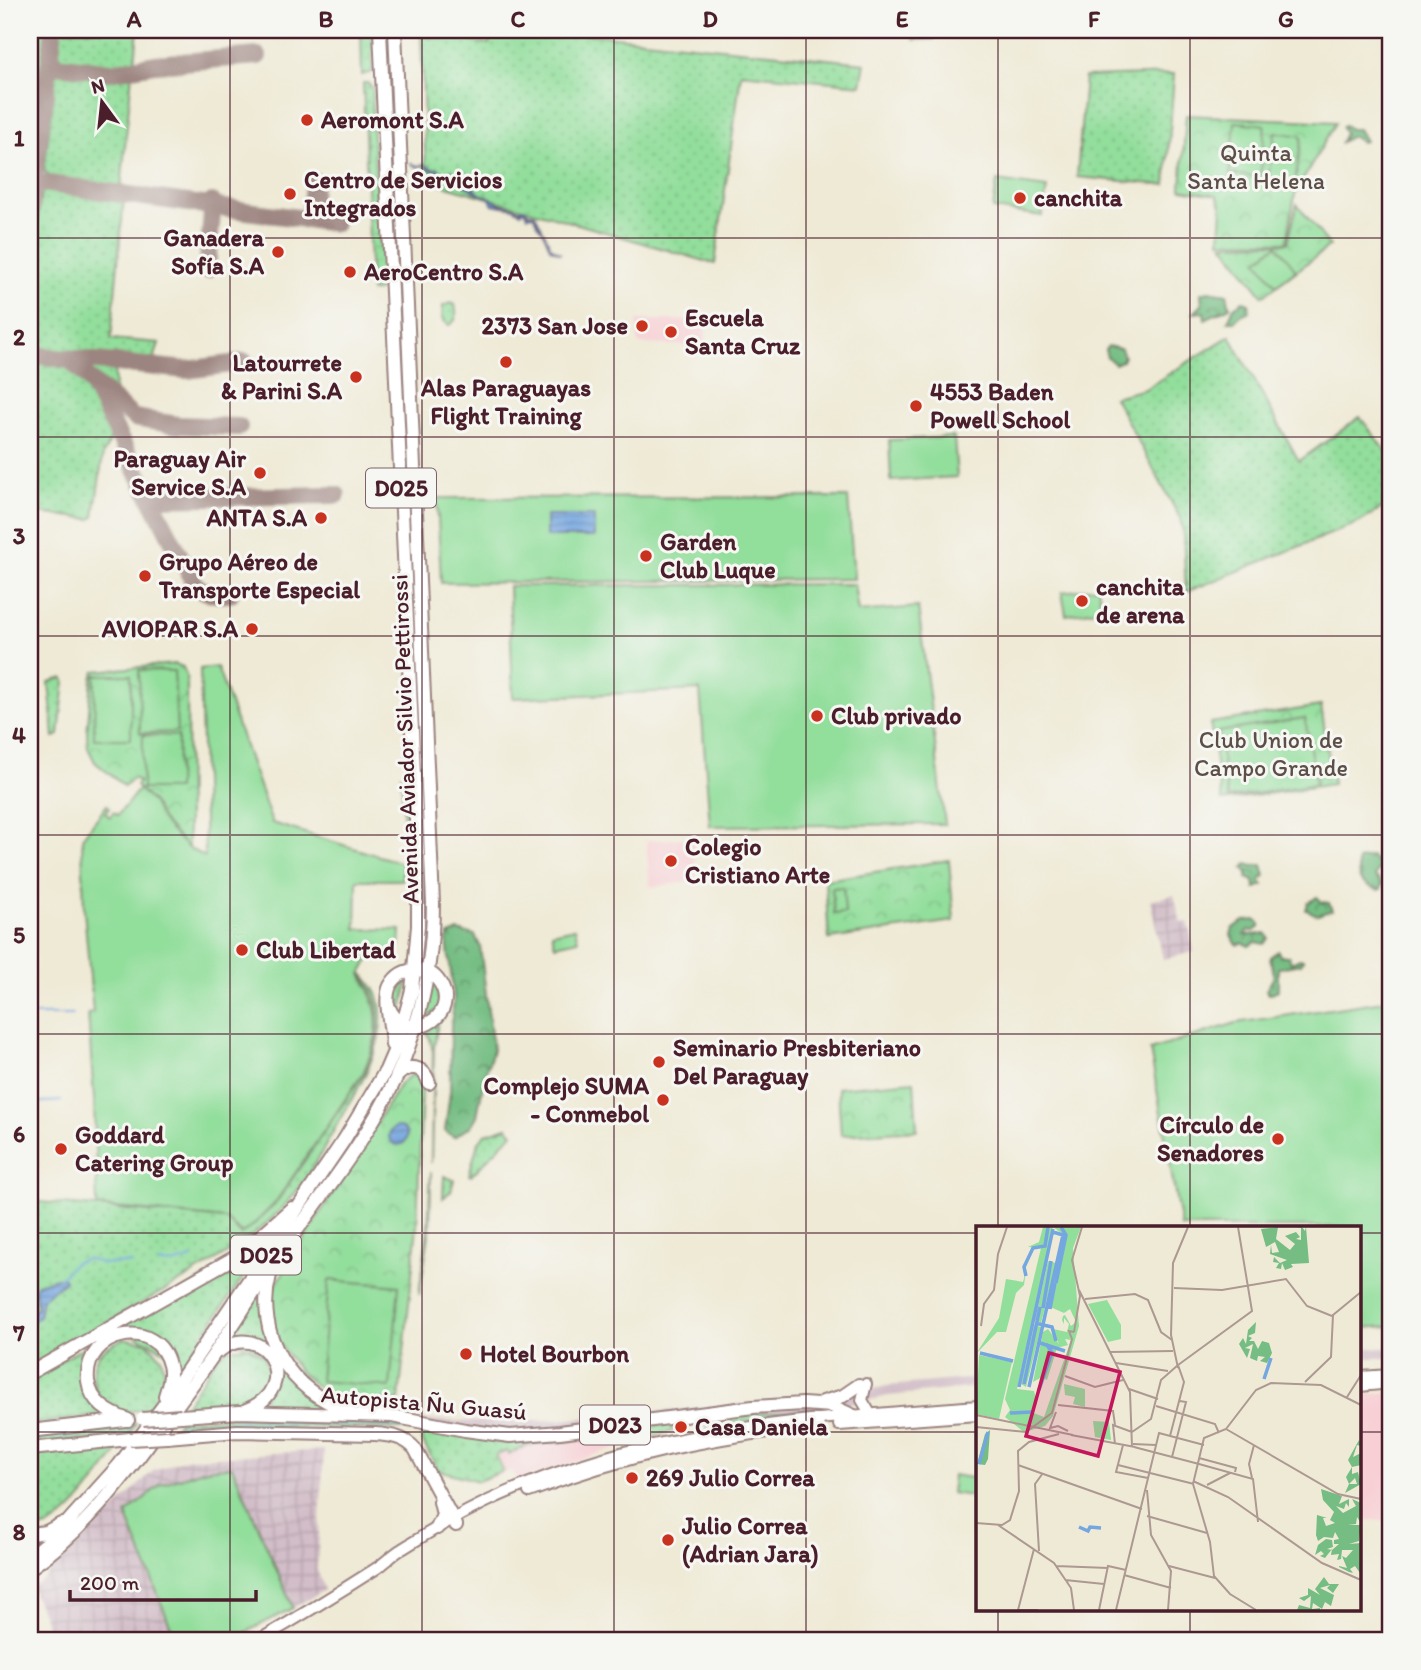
<svg xmlns="http://www.w3.org/2000/svg" width="1421" height="1670" font-family="Itim,sans-serif">
	<style>
		.built { fill: #f7cfd4 }
		.industrial { fill: url(#industrial-grid) }
		.railway { fill: #d2bdc8 }
		.grass { fill: url(#grass-dots); stroke: #6e7e63; stroke-width: 2 }
		.forest { fill: url(#forest-crowns); stroke: #606e57; stroke-width: 2 }
		.park { fill: url(#park-crowns); stroke: #6e7e63; stroke-width: 2 }
		.pitch { fill: #92de9b; stroke: #6e7e63; stroke-width: 2 }
		.water { fill: url(#water-rules); stroke: #5f6286; stroke-width: 2 }
		.lines { fill: none; stroke-linecap: round; stroke-linejoin: round }
		.stream { stroke: #74a6e0; stroke-width: 2 }
		.taxiway { stroke: #9c8480; stroke-width: 18 }
		.primary-casing { stroke: #9c8480; stroke-width: 14 }
		.highway-casing { stroke: #9c8480; stroke-width: 16 }
		.primary { stroke: #fff; stroke-width: 10 }
		.highway { stroke: #fff; stroke-width: 12 }
		.highway-bridge-casing { stroke: #9c8480; stroke-width: 16; stroke-linecap: butt }
		.highway-bridge { stroke: #fff; stroke-width: 12 }
		.grid { fill: none; stroke: #4a1f2b; stroke-width: 2; stroke-opacity: 0.55 }
		.poi-dot { fill: #c8321e; stroke: #f6f6f2; stroke-width: 2.5 }
		.labels { text-anchor: middle; stroke-width: 6; stroke-linejoin: round; paint-order: stroke }
		.shield { fill: #f6f6f2; stroke: #7e6067; stroke-width: 2 }
		.shield-label { font-size: 23px; font-weight: bold; fill: #4a1f2b }
		.poi-label { font-size: 24px; font-weight: bold; fill: #4a1f2b; stroke: #f6f6f2; text-anchor: start }
		.park-label { font-size: 24px; fill: #5c4f47; stroke: #f6f6f2 }
		.street-label { font-size: 24px; fill: #4a1f2b; stroke: #f6f6f2 }
		.inset-river { fill: none; stroke: #74a6e0; stroke-width: 3.5 }
		.inset-road { fill: none; stroke: #ad9992; stroke-width: 2 }
		.view { fill: #c2185b; fill-opacity: 0.15; stroke: #c2185b; stroke-width: 3.5 }
		.inset-edge { fill: none; stroke: #4a1f2b; stroke-width: 3.5 }
		.neatline { fill: none; stroke: #4a1f2b; stroke-width: 2.5 }
		.grid-label { font-size: 23px; text-anchor: middle; font-weight: bold; fill: #4a1f2b }
	</style>
	<defs>
		<pattern id="industrial-grid" width="8" height="8" patternUnits="userSpaceOnUse" patternTransform="scale(1.75)"><rect width="8" height="8" fill="#d2bdc8"/><path d="M0 4h8M4 0v8" fill="none" stroke="#b6a2ac"/></pattern>
		<pattern id="grass-dots" width="8" height="8" patternUnits="userSpaceOnUse" patternTransform="scale(1.75)"><rect width="8" height="8" fill="#92de9b"/><path d="M2 2h.1M6 6h.1" fill="none" stroke="#7fbe86" stroke-width="1.8" stroke-linecap="round"/></pattern>
		<pattern id="forest-crowns" width="20" height="18" patternUnits="userSpaceOnUse" patternTransform="scale(1.75)"><rect width="20" height="18" fill="#75bd83"/><path d="M2 6a3 3 0 1 1 6 0M12 15a3 3 0 1 1 6 0" fill="none" stroke="#62996b"/></pattern>
		<pattern id="park-crowns" width="20" height="18" patternUnits="userSpaceOnUse" patternTransform="scale(1.75)"><rect width="20" height="18" fill="#92de9b"/><path d="M2 6a3 3 0 1 1 6 0M12 15a3 3 0 1 1 6 0" fill="none" stroke="#7fbe86"/></pattern>
		<pattern id="water-rules" width="6" height="5" patternUnits="userSpaceOnUse" patternTransform="scale(1.75)"><rect width="6" height="5" fill="#74a6e0"/><path d="M0 2.5h6" fill="none" stroke="#6187b6"/></pattern>
	</defs>
	<rect width="100%" height="100%" fill="#f6f6f2"/>
	<filter id="ink" filterUnits="userSpaceOnUse"><feTurbulence type="fractalNoise" baseFrequency=".0143" numOctaves="2"/><feDisplacementMap in="SourceGraphic" scale="14" xChannelSelector="R" yChannelSelector="G"/><feConvolveMatrix kernelMatrix="1 2 1 2 8 2 1 2 1" color-interpolation-filters="sRGB"/></filter>
	<filter id="wash" filterUnits="userSpaceOnUse"><feTurbulence type="fractalNoise" baseFrequency=".00686" numOctaves="4" result="noise"/><feDisplacementMap in="SourceGraphic" scale="28" xChannelSelector="R" yChannelSelector="G"/><feGaussianBlur stdDeviation="1.57" result="paint"/><feColorMatrix in="noise" values="0 0 0 0 0 0 0 0 0 0 0 0 0 0 0 0 0 1.4 0 .05"/><feComposite in="paint" operator="in"/></filter>
	<g filter="url(#wash)">
		<rect width="100%" height="100%" fill="#efead6"/>
		<path class="built" d="M637,320h68l1,26 -68,-2z
			M695,837v44l-45,6 -4,-46z
			M1391,1392v130l-31,-3v-124z
			M669,1426v10l-60,14 -90,31 -7,-11 -33,12 -37,-11 -13,-23z"/>
		<path class="industrial" d="M1174,895l7,28 7,-1 6,30 -31,7 -13,-59z
			M324,1450l-7,119 7,21 -31,18 -61,-142 -106,48 50,126h-123l-22,-53 12,-8 110,-108 32,-12z"/>
		<path class="railway" d="M1360,1348h31v10h-31z
			M978,1378v9l-90,9 -41,9 -288,25 -55,2 -260,-6v-9l259,5 56,-2 288,-25 40,-9z"/>
		<path class="grass" d="M30,30h19l-19,142z
			M61,30h77l-3,32c-22,5 -64,14 -77,-10z
			M361,30h12l-1,42 -10,3z
			M384,30h8l8,237 -2,4z
			M493,30h56l316,33 -4,22 -120,-12 -26,191 -289,-84 -5,-144 68,8z
			M63,69l35,5 34,-1 -11,116 -67,-9 -10,-9 12,-95 4,-6z
			M1174,74l-8,111 -89,-8 8,-100z
			M363,83h5l5,6 -1,33 11,159 -3,9 -9,2z
			M52,187l72,10 -13,142 48,4 -6,20 -123,-14v-75l11,-79 4,-5z
			M398,287l3,1 28,619 -3,58 -6,3z
			M451,303l4,2c2,8 3,17 -6,20l-7,-6 1,-13z
			M1230,336l69,125 61,-44 31,41v44l-31,20 -174,70 -3,-61 -3,-13 -66,-121 31,-8z
			M30,358l36,5 8,4 14,14 23,50 -1,10 -7,13 -9,63 -3,2 -61,-7 3,-22 -3,-1z
			M86,363l28,5 1,23 -30,-24z
			M63,678l2,3 -6,54 -5,2 -5,-55z
			M401,775l6,4 3,66 -2,8 -2,-2z
			M362,973c7,8 15,17 17,27 10,32 -14,79 -31,105 -20,33 -35,70 -62,99 -34,38 -82,64 -126,89 -44,24 -87,49 -130,74v-166l196,18 15,15 9,-6 25,-24 87,-128c13,-26 23,-55 11,-83 -3,-7 -9,-14 -11,-20z
			M410,974l-10,44 -8,-10 1,-20z
			M431,979l6,5 3,23 -20,17z
			M438,1021l-4,27 -3,115 2,-111 -3,-13 -5,-10z
			M507,1127l6,6 -42,43 -2,-1 9,-32 7,-9z
			M431,1172l-1,58 -11,65 9,-66z
			M444,1176l10,4 -3,11 -8,7z
			M276,1230l-101,146 -6,-23 -46,-24 -6,2 -33,33 20,51 -74,9v-46l215,-123z
			M262,1286l9,61 62,62 -72,-2 16,-44 -46,-25z
			M123,1338l23,4 15,15 4,17 -3,16 -15,19c-9,1 -19,4 -28,2 -23,-4 -34,-40 -19,-58 5,-6 16,-10 23,-15z
			M250,1346l14,10 7,21 -8,18 -17,9 -61,2 33,-50 9,-7z
			M810,1409l25,4 -70,6 -58,9 -4,-9z
			M236,1417l152,4 14,3 1,5 -143,-3 -87,5 6,-10z
			M136,1423l-6,12 -100,10v-10z
			M672,1423l1,8 -52,14 -1,-3h-3l-1,-6 -88,9 -19,9 -2,-3 -11,4 7,16 -25,10 -40,-11 -15,-28 -5,-17 82,18 96,-8z
			M120,1448c-15,21 -49,71 -73,79 -5,2 -12,2 -17,2v-74l31,-4z"/>
		<path class="forest" d="M1345,125l5,4h8l7,12 -4,1 -9,-6 -11,6 4,-9 -3,-5z
			M1208,291l19,3 3,13 -25,12 -1,-7 -10,1 8,-8 -1,-12z
			M1243,301l6,2 1,8 -9,4 -6,6h-7l6,-14z
			M1108,346l13,3 3,7 -2,5 -7,3 -8,-7 -2,-7z
			M1371,857l5,5 6,1 -7,13 7,8 -1,5 -3,1c-19,-7 -21,-9 -20,-30z
			M1247,864l6,2 9,-1 3,11 -5,5 4,4 -9,3 -1,-7 -7,-3 1,-6 -5,-4z
			M1317,897l5,5 7,1 3,7 -14,5 -12,-5 2,-7z
			M1255,920l4,3 1,4 -6,4 -5,-1 -4,5 21,-1 3,4 -5,6 -9,-2 -6,4 -6,-3 -6,2 -6,-10 2,-7 11,-7z
			M458,931l17,4 5,11 13,104 -8,25 -8,41 -6,10 -17,11 -9,-6 5,-39 1,-65 3,-28 -7,-59 1,-4z
			M1278,951l2,5h9l2,7 9,-4 3,1 -2,4 -23,4v22l-9,4 -3,-4 8,-13 -4,-20z"/>
		<path class="park" d="M1186,115l150,7 -41,72 -8,48 -67,-1 2,-34 -5,-12 -36,-6z
			M1297,204l33,42 -67,50 -40,-52 65,-1z
			M175,664l8,3 4,12 1,169 -27,-29 -8,-16 -17,-17 3,-4 -5,-4 -10,8 -29,-24 -7,-14 -1,-15 5,-55 3,-7z
			M1321,706l12,78 -111,17 -12,-78z
			M949,860l5,61 -125,18 -4,-59z
			M411,1075l6,1 5,9 -5,141 -18,174 -63,1 -20,-15 -15,-13 -23,-31 -6,-19v-32l129,-208z
			M914,1081l3,49 -76,5 -3,-47z"/>
		<path class="pitch" d="M916,30h20l-2,9 -20,1z
			M1235,122l30,3 -3,32 -30,-2z
			M1275,132l27,4 -8,53 -27,-3z
			M1232,156l30,4 -2,17 -30,-3z
			M997,181l50,7 -5,28 -49,-7z
			M1277,245l19,25 -20,15 -19,-25z
			M954,437l3,40 -66,4 -2,-41z
			M848,497l6,82 -413,4 -4,-85z
			M854,584l4,28 60,-5 27,217 -235,2 -10,-136 -187,8 -4,-112z
			M1098,587l4,22 -36,6 -4,-23z
			M217,667l55,156 130,40v17h-45l-1,49 45,1 -1,14 -4,8 -12,5 -12,-2 -11,19c22,37 19,61 2,99l-88,130 -24,24 -10,6 -15,-14 -129,-13 -3,-107 -6,-85 5,-1 -9,-103 -2,-72 25,-33 2,3 -4,5 5,4 3,-5 5,3 21,-26 14,14 8,16 8,10 19,19 17,9 -5,-188z
			M139,670l35,1 3,61 -37,1z
			M95,675h36v64h-37z
			M1305,718l11,66 -88,14 -10,-66z
			M143,735l35,1 -1,53h-35z
			M843,887l2,26 -11,1 -2,-26z
			M575,928l3,12 -23,5 -3,-12z
			M1391,1000v326l-31,2v-101h-179l-31,-177 86,-27z
			M329,1280l70,6 -9,101 -70,-6z
			M232,1466l61,142 -62,32h-55l-50,-126 35,-30 45,-15z
			M953,1475l25,4v18l-27,-4z"/>
		<path class="water" d="M410,163l8,3 6,-2 9,5 5,-1 5,5 9,-3 -1,7 9,-4 1,8 11,5 9,9c9,0 9,4 16,7 8,5 16,3 24,9v-3h4l3,5 7,1 16,33 10,6 -11,-5 -7,-17 -5,-5 -4,-11 -6,1 -4,-7 -3,4 -7,-5 -22,-4 -2,-6c-11,-4 -18,-9 -29,-14l-3,-9 -7,4 -2,-7 -6,3 -6,-6 -5,2 -8,-6 -7,2z
			M546,516h48v21h-48z
			M389 1136a9 9 0 1 1 18 0a9 9 0 1 1-18 0Z
			M56,1278h8l1,3 -23,18 -3,18 -9,6v-5l7,-12 -2,-17 2,-5z"/>
		<g class="lines">
			<path class="stream" d="M35,1015h38
				M30,1103l31,-2
				M159,1263l14,1 19,-6
				M59,1279l15,-16 13,-4 18,5 27,-1
				M178,1426l71,-5 151,5
				M30,1439l100,-10"/>
			<path class="taxiway" d="M48,70l9,-5 53,7 45,-8 103,-8
				M42,183l293,40
				M30,208l24,-178
				M304,220l5,-4 5,-35
				M207,270l5,-57 5,-6 -5,-5
				M30,354l40,6 20,20 44,38 43,7 62,2
				M66,358l121,12 58,-8
				M90,380l104,203c10,11 21,12 36,11
				M150,498l187,-3"/>
		</g>
	</g>
	<g filter="url(#ink)">
		<g class="lines">
			<g class="primary-casing">
				<path id="primary" d="M1360,1377l31,-2
					M866,1384l-4,16 9,15
					M1360,1386l31,-3
					M839,1425l139,-10
					M529,1492c96,-37 188,-56 290,-66
					M259,1640c40,-23 79,-47 118,-72 9,-6 16,-14 25,-19 27,-17 55,-33 84,-47 157,-75 322,-83 492,-96"/>
			</g>
			<g class="highway-casing">
				<path id="highway" d="M388,1005c16,44 74,12 52,-22 -5,-8 -13,-13 -23,-13 -11,0 -21,5 -27,16 -7,14 2,43 2,59
					M397,1076c12,-13 27,-10 32,7
					M270,1275c-16,59 20,118 78,135
					M219,1351c43,-35 87,36 27,59
					M30,1373l209,-118 53,-47
					M823,1402l20,-6 16,-11
					M181,1416l59,-4 152,4 73,14 45,6 50,-4 193,-25 50,-3 29,2 22,10
					M128,1420c-19,-7 -37,-17 -40,-39 -5,-51 70,-65 81,-16 3,11 -1,21 -4,31
					M30,1431l95,-11
					M167,1437l70,-6 138,3c15,1 30,3 40,15l41,76
					M30,1449l100,-10
					M437,1528l6,-13 -3,-13
					M30,1534l16,-2 15,-8
					M30,1554l22,-14 21,-24 46,-51 44,-59 181,-266 42,-70 12,-28 14,-52 6,-64v-64l-38,-832
					M30,1568c52,-35 89,-84 126,-134 19,-26 38,-51 56,-77 23,-34 44,-69 67,-102 39,-55 89,-116 117,-177 25,-56 37,-114 37,-175l-38,-873"/>
			</g>
			<use href="#primary" class="primary"/>
			<use href="#highway" class="highway"/>
			<g class="highway-bridge-casing">
				<path id="highway-bridge" d="M143,1419l38,-3
					M130,1439l37,-2"/>
			</g>
			<use href="#highway-bridge" class="highway-bridge"/>
		</g>
	</g>
	<path class="grid" d="M230,30v1610M422,30v1610M614,30v1610M806,30v1610M998,30v1197M1190,30v1197M30,238h1361M30,437h1361M30,636h1361M30,835h1361M30,1034h1361M30,1233h948M1360,1233h31M30,1432h948M1360,1432h31M998,1609v31M1190,1609v31"/>
	<g class="poi-dot">
		<circle cx="307" cy="120" r="7"/>
		<circle cx="290" cy="194" r="7"/>
		<circle cx="1020" cy="198" r="7"/>
		<circle cx="278" cy="252" r="7"/>
		<circle cx="350" cy="272" r="7"/>
		<circle cx="642" cy="326" r="7"/>
		<circle cx="671" cy="332" r="7"/>
		<circle cx="506" cy="362" r="7"/>
		<circle cx="356" cy="377" r="7"/>
		<circle cx="916" cy="406" r="7"/>
		<circle cx="260" cy="473" r="7"/>
		<circle cx="321" cy="518" r="7"/>
		<circle cx="646" cy="556" r="7"/>
		<circle cx="145" cy="576" r="7"/>
		<circle cx="1082" cy="601" r="7"/>
		<circle cx="252" cy="629" r="7"/>
		<circle cx="817" cy="716" r="7"/>
		<circle cx="671" cy="861" r="7"/>
		<circle cx="242" cy="950" r="7"/>
		<circle cx="659" cy="1062" r="7"/>
		<circle cx="663" cy="1100" r="7"/>
		<circle cx="1278" cy="1139" r="7"/>
		<circle cx="61" cy="1149" r="7"/>
		<circle cx="466" cy="1354" r="7"/>
		<circle cx="681" cy="1427" r="7"/>
		<circle cx="632" cy="1478" r="7"/>
		<circle cx="668" cy="1540" r="7"/>
	</g>
	<g class="labels">
		<g class="shield">
			<rect x="366" y="468.5" width="70" height="39" rx="5"/>
			<rect x="231" y="1235.5" width="70" height="39" rx="5"/>
			<rect x="580" y="1405.5" width="70" height="39" rx="5"/>
		</g>
		<g class="shield-label">
			<text x="401" y="496">D025</text>
			<text x="266" y="1263">D025</text>
			<text x="615" y="1433">D023</text>
		</g>
		<g class="poi-label">
			<text x="321" y="128">Aeromont S.A</text>
			<text x="304" y="188">Centro de Servicios<tspan x="304" dy="28">Integrados</tspan></text>
			<text x="1034" y="206">canchita</text>
			<text x="264" y="246" text-anchor="end">Ganadera<tspan x="264" dy="28">Sofía S.A</tspan></text>
			<text x="364" y="280">AeroCentro S.A</text>
			<text x="685" y="326">Escuela<tspan x="685" dy="28">Santa Cruz</tspan></text>
			<text x="628" y="334" text-anchor="end">2373 San Jose</text>
			<text x="342" y="371" text-anchor="end">Latourrete<tspan x="342" dy="28">&amp; Parini S.A</tspan></text>
			<text x="506" y="396" text-anchor="middle">Alas Paraguayas<tspan x="506" dy="28">Flight Training</tspan></text>
			<text x="930" y="400">4553 Baden<tspan x="930" dy="28">Powell School</tspan></text>
			<text x="246" y="467" text-anchor="end">Paraguay Air<tspan x="246" dy="28">Service S.A</tspan></text>
			<text x="307" y="526" text-anchor="end">ANTA S.A</text>
			<text x="660" y="550">Garden<tspan x="660" dy="28">Club Luque</tspan></text>
			<text x="159" y="570">Grupo Aéreo de<tspan x="159" dy="28">Transporte Especial</tspan></text>
			<text x="1096" y="595">canchita<tspan x="1096" dy="28">de arena</tspan></text>
			<text x="238" y="637" text-anchor="end">AVIOPAR S.A</text>
			<text x="831" y="724">Club privado</text>
			<text x="685" y="855">Colegio<tspan x="685" dy="28">Cristiano Arte</tspan></text>
			<text x="256" y="958">Club Libertad</text>
			<text x="673" y="1056">Seminario Presbiteriano<tspan x="673" dy="28">Del Paraguay</tspan></text>
			<text x="649" y="1094" text-anchor="end">Complejo SUMA<tspan x="649" dy="28">- Conmebol</tspan></text>
			<text x="1264" y="1133" text-anchor="end">Círculo de<tspan x="1264" dy="28">Senadores</tspan></text>
			<text x="75" y="1143">Goddard<tspan x="75" dy="28">Catering Group</tspan></text>
			<text x="480" y="1362">Hotel Bourbon</text>
			<text x="695" y="1435">Casa Daniela</text>
			<text x="646" y="1486">269 Julio Correa</text>
			<text x="682" y="1534">Julio Correa<tspan x="682" dy="28">(Adrian Jara)</tspan></text>
		</g>
		<g class="park-label">
			<text x="1256" y="161">Quinta<tspan x="1256" dy="28">Santa Helena</tspan></text>
			<text x="1271" y="748">Club Union de<tspan x="1271" dy="28">Campo Grande</tspan></text>
		</g>
		<g class="street-label">
			<text transform="translate(405 739) rotate(-92)" y="8">Avenida Aviador Silvio Pettirossi</text>
			<text transform="translate(424 1403) rotate(5)" y="8">Autopista Ñu Guasú</text>
		</g>
	</g>
	<g transform="translate(976 1226)">
		<rect width="385" height="385" fill="#efead6"/>
		<path d="M67,1h38l-8,21 6,78 -26,90 -8,10 -21,6 -19,-15 5,-7 -5,-11 36,-151 -13,-1 11,-5zM77,1l11,8 -16,71 16,7 6,-4 6,13 -5,4 -6,-11 -2,1 -1,4 2,4v-6l5,6 -2,8 -14,-3 6,15 -11,-15 -5,3 -10,50 9,-5 5,3 10,-32 11,-3 -3,-6 6,1 -27,77 -13,-5 6,-9 -3,-12 -17,-2zM72,35l8,2 -15,60 -6,-3zM50,45l-2,14 -8,8 -10,39h-9l-21,22 23,-36 7,-39 17,3zM58,99l7,2 -15,60 -5,-3z" fill="#92de9b" fill-rule="evenodd"/>
		<path d="M302,1l-2,12 14,11 5,-6 -10,-8 11,-4 4,5 -4,2 5,1v-12h-5l6,-1 3,4 1,-4 3,36 -18,1 2,3 -8,3 -3,-7 -1,6 -5,-1 3,-5 -6,-1 1,-5 6,6 7,-3 -17,-6 1,-9 1,8 7,-1 -4,-10 -9,5 -5,-18zM280,96l-1,11 -7,3 4,2 -3,3h5l4,8 4,-8 7,2 3,10 -5,10 -7,-2 5,-4 -7,-1 -1,5 -7,-3 3,-14 -8,4 5,1 -3,9 -8,-14 4,-6 3,6 2,-14zM14,204l-2,29 -3,6 -8,-1 8,-30zM383,214l2,6 -4,-1 -4,12 8,-4v12l-9,2v7l6,-2 3,12 -16,9 4,-9h8l-2,-6 -6,6 -3,-7 6,-10 -4,-7zM345,263l21,7 -3,8 10,-5v8l-3,-4 -2,6 -8,-3 7,7 13,-7 -4,-7 9,4v20l-4,-6 -1,7 -8,1h13l-2,16 -10,3 12,-1 -1,30 -5,-7 -5,3 3,4 -4,-1 1,-4 -1,4 -10,-5v-1l8,2 -5,-12 4,2 7,-8h-11l-1,9 -4,1 2,-6 -8,1 1,-6 -7,9 -5,-2 4,-2 -3,-3 -6,4 3,-10 8,-6 6,1 1,7 -6,2 5,1 7,-6h-5v-4l5,-1 -4,-7 -2,6 -9,-1 -6,4 -2,-6 1,-20 10,3h-4l3,8 9,-3 -5,-3 4,-8 -11,-12zM348,351l5,7h10l-6,9 -6,-5 3,-3 -10,3 14,7 -3,11 -6,-4 -3,7 -9,-6 -1,6 8,-1v2h-23l2,-5 11,3 1,-12 -7,5 -5,-3 9,-3v-7l12,7 -5,-6z" fill="#75bd83"/>
		<path d="M131,74l14,25v14l-13,3 -20,-38zM3,129l33,7 -13,57 -23,-5zM88,158l21,5v18l-12,-3 2,-7 -10,-2zM117,195l16,1 2,18 -16,-3z" fill="#92de9b"/>
		<path class="inset-river" d="M50,50l-2,-9 9,-19 12,-2 3,-19M80,57l10,-48 -5,-8M67,82l8,-47M74,83l5,-26M59,97l17,4 4,14M64,117l25,8M4,127l33,8M288,153l7,-21M48,158l16,-77M43,161l34,-158M53,161l34,-152 -10,-3M63,164l13,-38 -6,-8M34,187l22,-1M3,238l9,-32M103,301l9,4 2,-4 11,1"/>
		<path class="inset-road" d="M198,62l48,2 64,-11 21,27 25,10M103,64l51,102 2,55M109,73l50,-5 13,6 13,32 11,8M5,100l3,-22 10,-14 4,-36 9,-27M98,106l6,-36 -8,-36 10,-33M134,126l63,-1M140,137l52,8M202,142l-7,-33 2,-72 15,-36M89,150l30,11 28,-7M329,156l26,-25 2,-42 28,-23M153,163l29,10M371,171l14,-22M82,179l55,6 2,14M180,180l59,18 4,9M80,186l-6,16 8,-2 10,5M0,189l97,20M0,201l50,5 26,-19 20,-74 -3,-8 5,1M250,203l112,65 23,5M156,206l19,-13 10,-39 17,-15M95,209l64,12M194,210l14,-54 -6,-17 74,-54 -14,-84M139,218l-2,-19 19,7M157,218l23,1M147,219l-7,27 32,6M158,221l65,17M196,231l14,-55 -6,-1M223,232l37,10 -1,4M223,238l54,15 5,43M42,239l124,44M142,239l76,19M276,252l-3,-14 5,-19M217,255l35,16 94,66 39,17M231,259l23,-12M171,264l4,45 20,36 -3,39M171,290l60,17M0,297l26,2 8,-5 9,-29 -1,-40 11,-9 30,-8M22,299l56,38 17,25 3,22M63,325l-4,-67 8,-11M80,340l52,2M193,340l46,12M148,349l47,13M89,354l39,4M41,384h21M42,384l16,-61M123,384l9,-44 18,4M140,384l43,-177 45,12M280,384l-26,-16 -16,-18 -4,-34 -17,-58 11,-46 22,-9 30,-39 15,-7 50,2 40,20"/>
		<path class="view" d="M73,127l71,19 -22,84 -72,-20z"/>
		<rect width="385" height="385" class="inset-edge"/>
	</g>
	<rect width="1421" height="1670" fill="none" stroke="#f6f6f2" stroke-width="77"/>
	<g transform="translate(102 102) rotate(345)" stroke="#f6f6f2" stroke-width="5" paint-order="stroke">
	<path d="M0-5L12 26L0 18L-12 26Z" fill="#4a1f2b"/>
	<text y="-10" font-size="19" font-weight="bold" text-anchor="middle" fill="#4a1f2b">N</text>
	</g>
	<path d="M70 1590v10h186v-10" fill="none" stroke="#4a1f2b" stroke-width="3.5"/>
	<text x="80" y="1590" font-size="21" fill="#4a1f2b" stroke="#f6f6f2" stroke-width="5" paint-order="stroke">200 m</text>
	<rect x="38" y="38" width="1344" height="1594" class="neatline"/>
	<g class="grid-label">
		<text x="134" y="27">A</text>
		<text x="326" y="27">B</text>
		<text x="518" y="27">C</text>
		<text x="710" y="27">D</text>
		<text x="902" y="27">E</text>
		<text x="1094" y="27">F</text>
		<text x="1286" y="27">G</text>
		<text x="19" y="146">1</text>
		<text x="19" y="345">2</text>
		<text x="19" y="544">3</text>
		<text x="19" y="743">4</text>
		<text x="19" y="943">5</text>
		<text x="19" y="1142">6</text>
		<text x="19" y="1341">7</text>
		<text x="19" y="1540">8</text>
	</g>
</svg>
